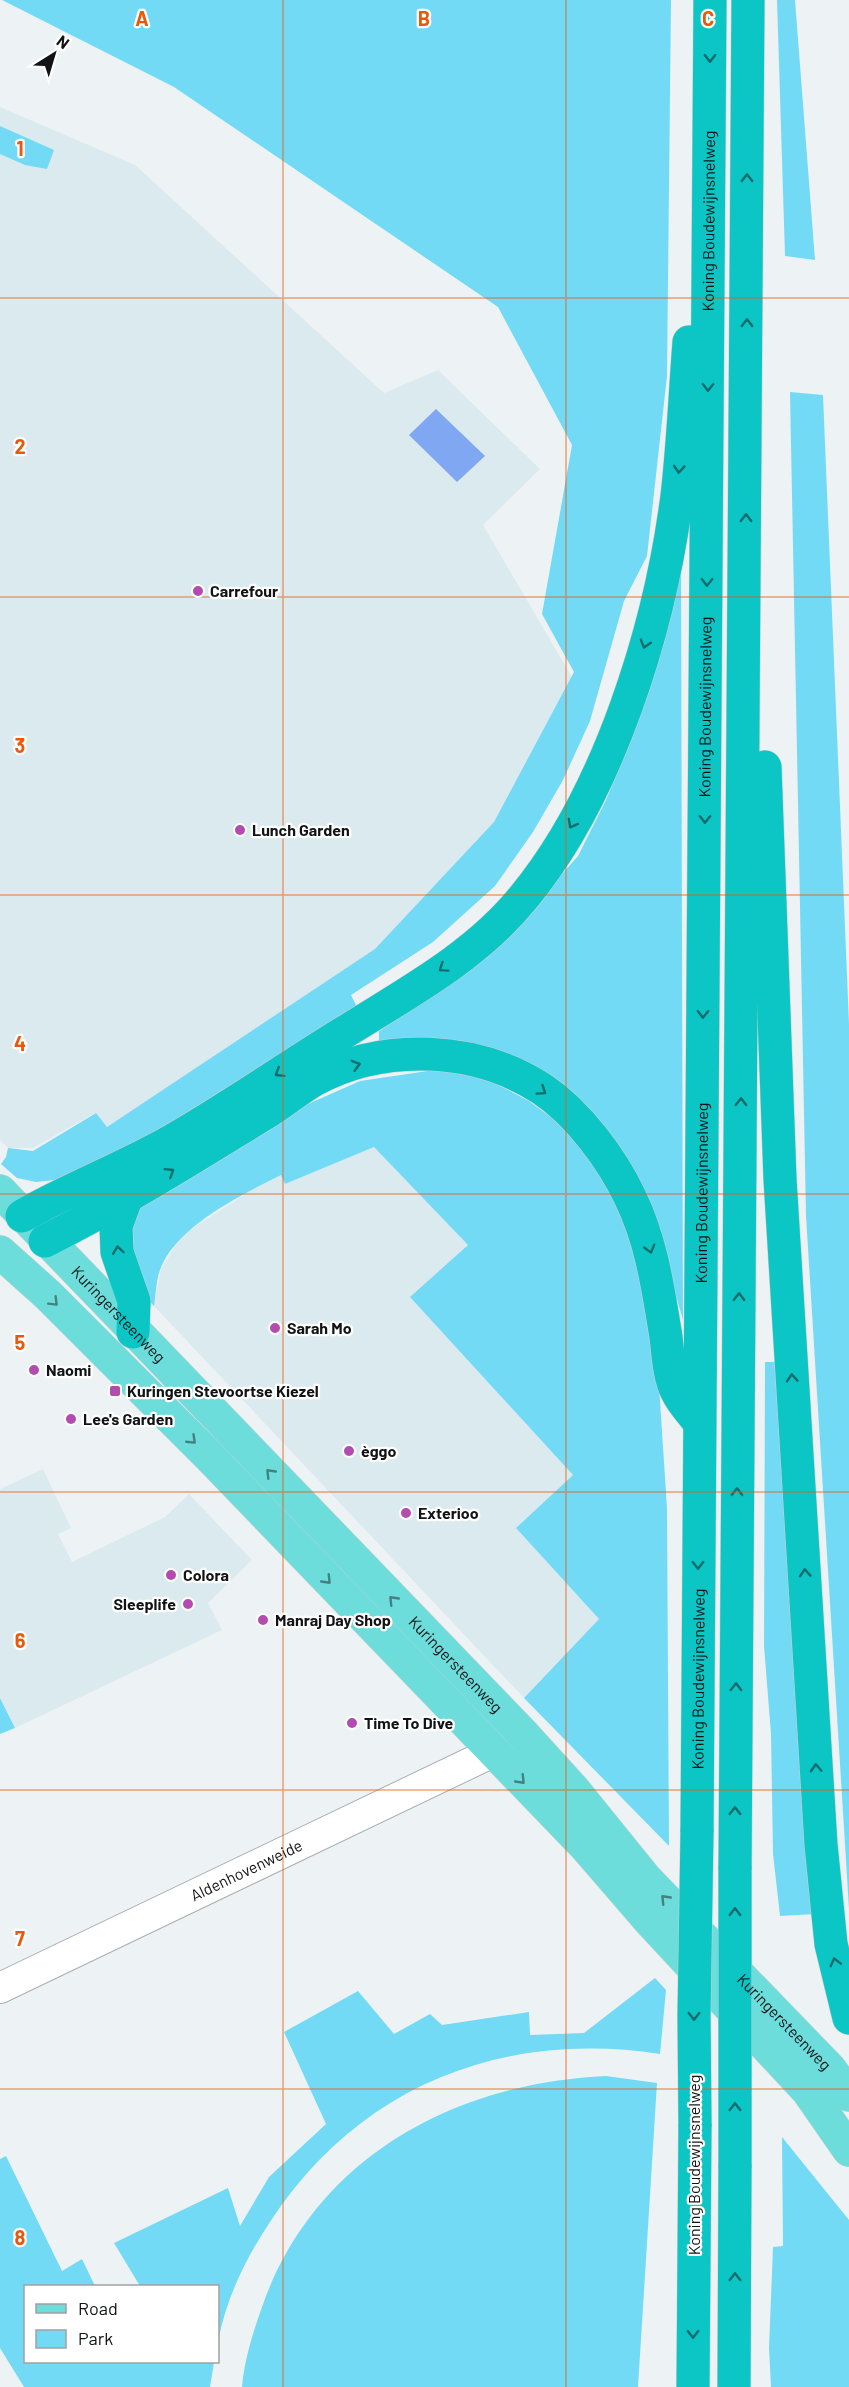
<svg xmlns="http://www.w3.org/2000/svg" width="849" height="2387" font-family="Barlow,sans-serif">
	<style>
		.built { fill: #dbeaee }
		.green { fill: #73daf5 }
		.water { fill: #80a8f2 }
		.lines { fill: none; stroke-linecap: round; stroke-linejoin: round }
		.minor-casing { stroke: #aaafb1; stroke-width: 32 }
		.major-casing { stroke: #d0d0d0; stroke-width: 34 }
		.highway-casing { stroke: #d0d0d0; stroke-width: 34 }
		.minor { stroke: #fff; stroke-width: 30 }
		.major { stroke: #6ddddc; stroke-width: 33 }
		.highway { stroke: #0cc6c5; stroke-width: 33 }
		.highway-bridge-casing { stroke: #d0d0d0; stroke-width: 34; stroke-linecap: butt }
		.highway-bridge { stroke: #0cc6c5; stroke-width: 33 }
		.oneway { stroke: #0f6c6c }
		.oneway2 { stroke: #448282 }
		.grid { fill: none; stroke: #e8590c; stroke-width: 1.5; stroke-opacity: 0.55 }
		.poi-dot { fill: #b44bae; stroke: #fff; stroke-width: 2 }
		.labels { text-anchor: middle; stroke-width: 4.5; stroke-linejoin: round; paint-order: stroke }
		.street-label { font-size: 16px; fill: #121314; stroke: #fff }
		.poi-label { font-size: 16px; font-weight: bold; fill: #121314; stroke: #fff; text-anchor: start }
		.grid-label { font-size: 20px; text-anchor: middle; font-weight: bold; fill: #e8590c; stroke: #fff; stroke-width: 4.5; stroke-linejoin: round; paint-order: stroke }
	</style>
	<rect width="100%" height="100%" fill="#edf3f4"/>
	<path class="built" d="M0,107l135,58 249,228 54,-23 102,99 -57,56 97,166 -77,137 -120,129 -276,170 -12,-14 -62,35h-25l-8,-8z
		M374,1147l94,98 -57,52 162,178 -57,53 83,91 -75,79 -370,-392 7,-37 21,-34 68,-44 32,-16 3,9z
		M43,1469l28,59 -13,6 14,28 93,-45 24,-23 63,66 -44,43 14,27 -207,98 -15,-30v-209z"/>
	<path class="green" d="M2,0h669l-4,376 -20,180 -23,45 -34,120 -27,59 -30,52 -38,54 -62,56 -82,53 6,12 -209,130 -93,43 -19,2 -19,-4 -16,-14 5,-7 2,-9 25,3 63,-38 11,14 268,-178 119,-127 80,-150 -32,-58 30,-169 -74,-138 -324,-220z
		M777,0h18l20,260 -30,-4z
		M0,126l54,24 -7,19 -22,-4 -25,-11z
		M790,392l33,3 26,629v885l-43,-693z
		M681,555l2,765 -29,-99 -89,-124 -186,-48v-18l109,-74 90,-101 28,-56 27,-65 31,-92 9,-80z
		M441,1069l44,9 44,23 38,28 34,40 39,88 18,113 9,138 2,338 -145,-148 75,-79 -83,-91 57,-53 -163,-178 58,-52 -94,-98 -89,37 -4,-9c-39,20 -105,51 -121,95 -4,11 -4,25 -6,36 -26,-24 -36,-74 -15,-103l117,-76 104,-46z
		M765,1362h17l33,552 -35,2 -7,-62 -2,-120 -7,-88z
		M0,1698l15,30 -15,6z
		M655,1978l11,12 -6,64c-158,-24 -301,32 -390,168 -24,36 -44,76 -52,120v-56h-78l-26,-43 114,-55 12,38 29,-49 57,-53 -42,-92 74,-41 36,43 36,-20 12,11 87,-13 1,23 54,-2z
		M606,2076l51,7 -19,304h-396c2,-26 11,-55 20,-80 52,-149 192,-224 344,-231z
		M782,2137l67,83v167h-78l-2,-39 4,-101 10,-1z
		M6,2156l56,115 20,-12 13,27h-69v76h188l-4,25h-186l-24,-39v-189z"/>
	<path class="water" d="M436,409l49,47 -28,26 -48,-47z"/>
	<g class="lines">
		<g class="minor-casing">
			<g id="minor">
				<path id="s1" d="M0,1988l493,-236"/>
			</g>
		</g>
		<g class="major-casing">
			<g id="major">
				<path id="s2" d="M0,1191l523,543 50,55 72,89 185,191 19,26"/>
				<path d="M0,1252l48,43 162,162 376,390 63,73 159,171 41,59"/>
			</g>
		</g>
		<g class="highway-casing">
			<g id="highway">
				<path d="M765,767l15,412 41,666 10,99 18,74"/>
				<path d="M126,1199l-10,27 1,26 17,49 -1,31"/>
				<path d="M22,1216c47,-27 97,-46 144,-72 62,-35 121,-77 182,-114 61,-38 129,-75 175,-132 86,-104 137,-270 154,-402 6,-51 8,-103 12,-154"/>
				<path d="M45,1241c76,-38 147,-83 219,-127 17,-10 33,-24 50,-34 70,-38 162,-34 228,9 36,24 70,70 88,108 22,45 28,92 36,140 2,17 3,40 11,55 5,11 15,21 22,30"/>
				<path id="s3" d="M697,1832l13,-1832"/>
				<path d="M735,1869l13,-1869"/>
				<path d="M693,2387l2,-263"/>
				<path d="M734,2387l1,-222"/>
			</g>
		</g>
		<use href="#minor" class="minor"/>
		<use href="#major" class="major"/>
		<use href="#highway" class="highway"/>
		<g class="highway-bridge-casing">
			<path id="highway-bridge" d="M695,2124l-1,-108 3,-184
				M735,2165v-296"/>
		</g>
		<use href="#highway-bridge" class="highway-bridge"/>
	</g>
	<defs><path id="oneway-chevron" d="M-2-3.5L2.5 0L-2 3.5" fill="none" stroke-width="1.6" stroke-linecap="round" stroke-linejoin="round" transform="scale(1.5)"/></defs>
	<g class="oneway">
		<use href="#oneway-chevron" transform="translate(710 58) rotate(90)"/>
		<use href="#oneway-chevron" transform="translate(747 178) rotate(-90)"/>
		<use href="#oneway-chevron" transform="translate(747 323) rotate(-90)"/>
		<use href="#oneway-chevron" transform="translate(708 387) rotate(91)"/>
		<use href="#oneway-chevron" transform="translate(679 469) rotate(94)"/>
		<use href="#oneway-chevron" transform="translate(746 518) rotate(-90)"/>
		<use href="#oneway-chevron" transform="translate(707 582) rotate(91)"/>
		<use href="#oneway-chevron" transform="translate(645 644) rotate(107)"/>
		<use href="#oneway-chevron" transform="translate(705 819) rotate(91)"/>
		<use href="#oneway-chevron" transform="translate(572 824) rotate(119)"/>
		<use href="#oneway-chevron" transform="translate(443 968) rotate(145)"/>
		<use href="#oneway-chevron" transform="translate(703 1014) rotate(91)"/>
		<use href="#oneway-chevron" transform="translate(356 1065) rotate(-16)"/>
		<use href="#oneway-chevron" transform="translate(279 1073) rotate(148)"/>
		<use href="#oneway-chevron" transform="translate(542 1091) rotate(34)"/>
		<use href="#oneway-chevron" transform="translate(741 1102) rotate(-89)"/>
		<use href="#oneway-chevron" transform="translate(170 1172) rotate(-32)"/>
		<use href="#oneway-chevron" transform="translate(650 1249) rotate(74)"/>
		<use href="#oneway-chevron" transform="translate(118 1250) rotate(-98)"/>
		<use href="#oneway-chevron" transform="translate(739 1297) rotate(-89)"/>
		<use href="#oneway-chevron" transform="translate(792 1378) rotate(-94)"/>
		<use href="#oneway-chevron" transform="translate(737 1492) rotate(-89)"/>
		<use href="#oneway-chevron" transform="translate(698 1565) rotate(90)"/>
		<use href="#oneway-chevron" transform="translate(805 1573) rotate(-94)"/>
		<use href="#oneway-chevron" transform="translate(736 1687) rotate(-89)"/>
		<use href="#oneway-chevron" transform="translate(816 1768) rotate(-93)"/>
		<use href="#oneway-chevron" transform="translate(735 1811) rotate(-90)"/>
		<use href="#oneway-chevron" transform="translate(735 1912) rotate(-90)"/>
		<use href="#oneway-chevron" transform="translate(835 1962) rotate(-104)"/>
		<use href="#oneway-chevron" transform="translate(694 2016) rotate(90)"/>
		<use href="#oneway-chevron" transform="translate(735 2107) rotate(-90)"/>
		<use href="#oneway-chevron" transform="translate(735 2277) rotate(-90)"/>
		<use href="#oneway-chevron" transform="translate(693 2334) rotate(90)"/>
	</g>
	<g class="oneway2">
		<use href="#oneway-chevron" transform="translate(54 1302) rotate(45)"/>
		<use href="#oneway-chevron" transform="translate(192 1440) rotate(44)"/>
		<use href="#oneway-chevron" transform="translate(270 1473) rotate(-134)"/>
		<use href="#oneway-chevron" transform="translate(327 1580) rotate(46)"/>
		<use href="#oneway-chevron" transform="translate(393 1600) rotate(-134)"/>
		<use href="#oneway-chevron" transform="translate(521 1780) rotate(46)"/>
		<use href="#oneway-chevron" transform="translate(665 1899) rotate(-134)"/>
	</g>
	<path class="grid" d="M283,0v2387M566,0v2387M0,298h849M0,597h849M0,895h849M0,1194h849M0,1492h849M0,1790h849M0,2089h849"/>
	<g class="poi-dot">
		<circle cx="198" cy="591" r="6"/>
		<circle cx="240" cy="830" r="6"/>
		<circle cx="275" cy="1328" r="6"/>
		<circle cx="34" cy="1370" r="6"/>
		<rect x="109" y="1385" width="12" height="12" rx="3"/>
		<circle cx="71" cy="1419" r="6"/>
		<circle cx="349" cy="1451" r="6"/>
		<circle cx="406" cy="1513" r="6"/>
		<circle cx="171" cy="1575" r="6"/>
		<circle cx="188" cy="1604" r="6"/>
		<circle cx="263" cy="1620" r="6"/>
		<circle cx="352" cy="1723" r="6"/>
	</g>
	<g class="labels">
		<g class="street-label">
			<text dy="6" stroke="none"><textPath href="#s3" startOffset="1611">Koning Boudewijnsnelweg</textPath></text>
			<text dy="6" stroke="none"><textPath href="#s3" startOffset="1125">Koning Boudewijnsnelweg</textPath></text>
			<text dy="6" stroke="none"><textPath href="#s3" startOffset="639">Koning Boudewijnsnelweg</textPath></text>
			<text dy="6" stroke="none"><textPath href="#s2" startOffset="171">Kuringersteenweg</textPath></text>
			<text dy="6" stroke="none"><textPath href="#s2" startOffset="657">Kuringersteenweg</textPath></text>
			<text dy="6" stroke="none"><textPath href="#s3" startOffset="153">Koning Boudewijnsnelweg</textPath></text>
			<text dy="6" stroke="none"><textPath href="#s1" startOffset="273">Aldenhovenweide</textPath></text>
			<text dy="6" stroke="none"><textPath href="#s2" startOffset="1143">Kuringersteenweg</textPath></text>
			<text transform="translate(694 2165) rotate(-90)" y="6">Koning Boudewijnsnelweg</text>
		</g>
		<g class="poi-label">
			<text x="210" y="597">Carrefour</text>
			<text x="252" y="836">Lunch Garden</text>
			<text x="287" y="1334">Sarah Mo</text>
			<text x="46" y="1376">Naomi</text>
			<text x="127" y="1397">Kuringen Stevoortse Kiezel</text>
			<text x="83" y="1425">Lee's Garden</text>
			<text x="361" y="1457">èggo</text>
			<text x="418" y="1519">Exterioo</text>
			<text x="183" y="1581">Colora</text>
			<text x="176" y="1610" text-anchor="end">Sleeplife</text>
			<text x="275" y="1626">Manraj Day Shop</text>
			<text x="364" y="1729">Time To Dive</text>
		</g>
	</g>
	<g class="grid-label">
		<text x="142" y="26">A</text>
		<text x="424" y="26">B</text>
		<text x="708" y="26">C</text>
		<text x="20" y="156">1</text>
		<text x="20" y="454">2</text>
		<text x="20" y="753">3</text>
		<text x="20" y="1051">4</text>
		<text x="20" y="1350">5</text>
		<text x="20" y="1648">6</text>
		<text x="20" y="1946">7</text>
		<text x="20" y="2245">8</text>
	</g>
	<rect x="24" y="2285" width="195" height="78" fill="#ffffff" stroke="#a0a1a1" stroke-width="1.5"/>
	<rect x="36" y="2304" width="30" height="9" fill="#6ddddc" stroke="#a0a1a1" stroke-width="1.5"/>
	<text x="78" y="2315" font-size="18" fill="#121314">Road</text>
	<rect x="36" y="2330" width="30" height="18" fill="#73daf5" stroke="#a0a1a1" stroke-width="1.5"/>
	<text x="78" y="2345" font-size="18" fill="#121314">Park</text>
	<g transform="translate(54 54) rotate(37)" stroke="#ffffff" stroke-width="4.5" paint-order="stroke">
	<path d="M0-4.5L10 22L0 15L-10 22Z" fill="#121314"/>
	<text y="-9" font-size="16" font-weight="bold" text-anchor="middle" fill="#121314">N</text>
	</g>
</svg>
